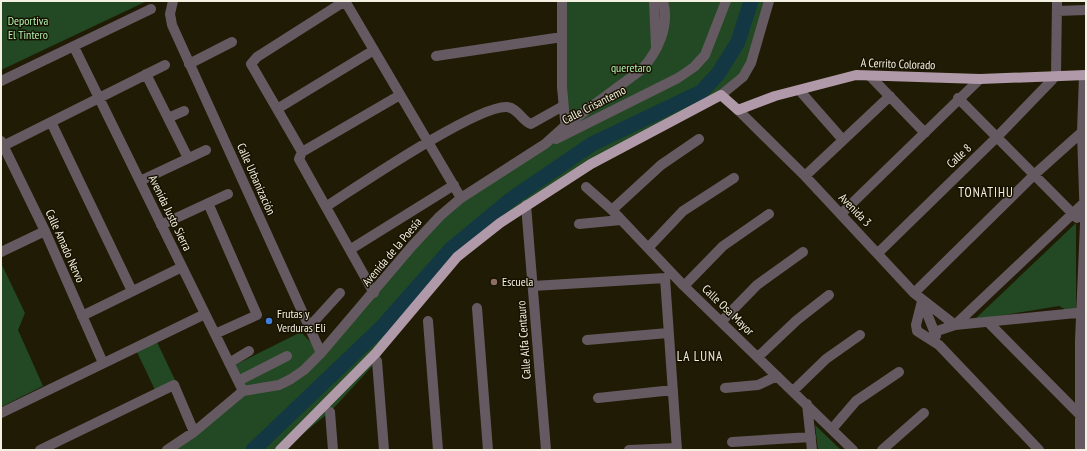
<svg xmlns="http://www.w3.org/2000/svg" width="1087" height="451" font-family="'PT Sans Narrow',sans-serif">
	<style>
		.green { fill: #224923 }
		.lines { fill: none; stroke-linecap: round; stroke-linejoin: round }
		.river { stroke: #133743; stroke-width: 15 }
		.minor { stroke: #655a61; stroke-width: 10 }
		.major { stroke: #b099a8; stroke-width: 10 }
		.education-dot { fill: #8d6e63; stroke: #171200; stroke-width: 1.5 }
		.shop-dot { fill: #3f7fe0; stroke: #171200; stroke-width: 1.5 }
		.labels { text-anchor: middle; stroke-width: 3; stroke-linejoin: round; paint-order: stroke }
		.park-label { font-size: 12px; fill: #b1f1b1; stroke: #171200 }
		.street-label { font-size: 12px; fill: #f4f1e2; stroke: #171200 }
		.poi-label { font-size: 12px; fill: #f4f1e2; stroke: #171200; text-anchor: start }
		.neighbourhood-label { font-size: 13px; letter-spacing: 1px; fill: #f4f1e2; stroke: #171200 }
	</style>
	<rect width="100%" height="100%" fill="#201b04"/>
	<path class="green" d="M1,1h146l-146,69z
		M564,1h205l-26,76 -152,87 -134,93 -46,52 -34,52 -47,51 -48,38h-116l77,-59 -12,-24 70,-35 20,21 140,-155 104,-72z
		M1076,223v92l-17,-9 -85,14z
		M1,263l24,50 -7,17 25,56 -42,21z
		M156,340l20,42 -20,10 -20,-42z
		M815,425l26,25h-23z"/>
	<g class="lines">
		<path class="river" d="M253,450l129,-123 69,-78 59,-49 82,-56 109,-52 17,-18 20,-32 13,-41"/>
		<path class="minor" d="M173,1l-3,13 2,11 149,328
			M562,1v86l4,44
			M654,1l2,46
			M1057,11l29,-1
			M74,47l169,344
			M436,56l126,-19
			M189,64l43,-22
			M146,74l42,84
			M871,77l54,56
			M1,81l150,-72
			M800,91l43,49
			M721,95l22,-18 8,-14 18,-62
			M958,98l119,120
			M277,109l97,-59
			M738,110l67,66 109,117 41,32 129,-122
			M168,118l16,-7
			M51,122l81,169
			M556,139l122,-61 16,-11 11,-12 21,-54
			M1,141l44,90 58,132
			M3,146l162,-81
			M302,152l-51,-88 6,-7 88,-56 116,197
			M805,176l85,-80
			M140,181l66,-31
			M586,187l26,23 72,76 169,164
			M208,203l49,112 -42,19
			M526,205l20,245
			M327,206c31,-20 150,-101 180,-99 11,1 15,14 24,17l32,-18
			M612,210l49,-45 38,-26
			M841,214l139,-135
			M579,224l42,-4
			M161,225l67,-31
			M648,248l35,-37 51,-33
			M351,249l103,-64
			M1,252l44,-21
			M878,253l119,-116 55,-57 4,-5 1,-74
			M665,278l12,172
			M533,286l132,-8
			M684,286l39,-40 46,-32
			M374,293l-75,-134 3,-7 98,-57
			M914,293l121,-119 47,-42
			M922,301l-6,24 1,6 22,14 100,105
			M922,301l14,35
			M477,308l11,142
			M82,316l100,-49
			M428,321l10,129
			M721,322l36,-37 46,-33
			M988,322l95,96
			M309,327l31,-34
			M934,332l21,-7 131,-13
			M587,340l81,-7
			M758,357l39,-37 32,-25
			M377,361l7,89
			M229,363l20,-12
			M238,381l49,-25
			M725,388l33,-3 19,-9
			M243,391l36,-6 12,-6 13,-9 17,-17 91,-107 28,-30 21,-18 84,-54 20,-18 76,-56c17,-18 29,-44 22,-69
			M793,391l33,-32 34,-24
			M598,398l75,-8
			M807,404l5,46
			M330,412l3,38
			M1,413l204,-99
			M832,429l24,-28 43,-29
			M732,442l79,-5
			M40,450l134,-65 20,47
			M167,450l27,-18 49,-41
			M629,450l48,-2
			M882,450l42,-37
			M1080,450v-109l5,-117 -3,-92 2,-57"/>
		<path class="major" d="M280,450l96,-97 81,-96 43,-34 91,-59 130,-69 17,15 37,-14 81,-21 124,4 106,-4"/>
	</g>
	<circle class="education-dot" cx="494" cy="282" r="4"/>
	<circle class="shop-dot" cx="269" cy="321" r="4"/>
	<g class="labels">
		<g class="park-label">
			<text x="28" y="25">Deportiva<tspan x="28" dy="14">El Tintero</tspan></text>
			<text x="631" y="72">queretaro</text>
		</g>
		<g class="street-label">
			<text transform="translate(898 64) rotate(2)" y="4">A Cerrito Colorado</text>
			<text transform="translate(594 105) rotate(-27)" y="4">Calle Crisantemo</text>
			<text transform="translate(959 156) rotate(-44)" y="4">Calle 8</text>
			<text transform="translate(256 179) rotate(66)" y="4">Calle Urbanización</text>
			<text transform="translate(855 210) rotate(46)" y="4">Avenida 3</text>
			<text transform="translate(170 213) rotate(64)" y="4">Avenida Justo Sierra</text>
			<text transform="translate(65 246) rotate(66)" y="4">Calle Amado Nervo</text>
			<text transform="translate(392 252) rotate(-50)" y="4">Avenida de la Poesía</text>
			<text transform="translate(728 310) rotate(44)" y="4">Calle Osa Mayor</text>
			<text transform="translate(524 340) rotate(-94)" y="4">Calle Alfa Centauro</text>
		</g>
		<g class="poi-label">
			<text x="502" y="286">Escuela</text>
			<text x="277" y="318">Frutas y<tspan x="277" dy="14">Verduras Eli</tspan></text>
		</g>
		<g class="neighbourhood-label">
			<text x="986" y="197">TONATIHU</text>
			<text x="700" y="361">LA LUNA</text>
		</g>
	</g>
	<rect width="1087" height="451" fill="none" stroke="#f4f1e2" stroke-width="4"/>
</svg>
